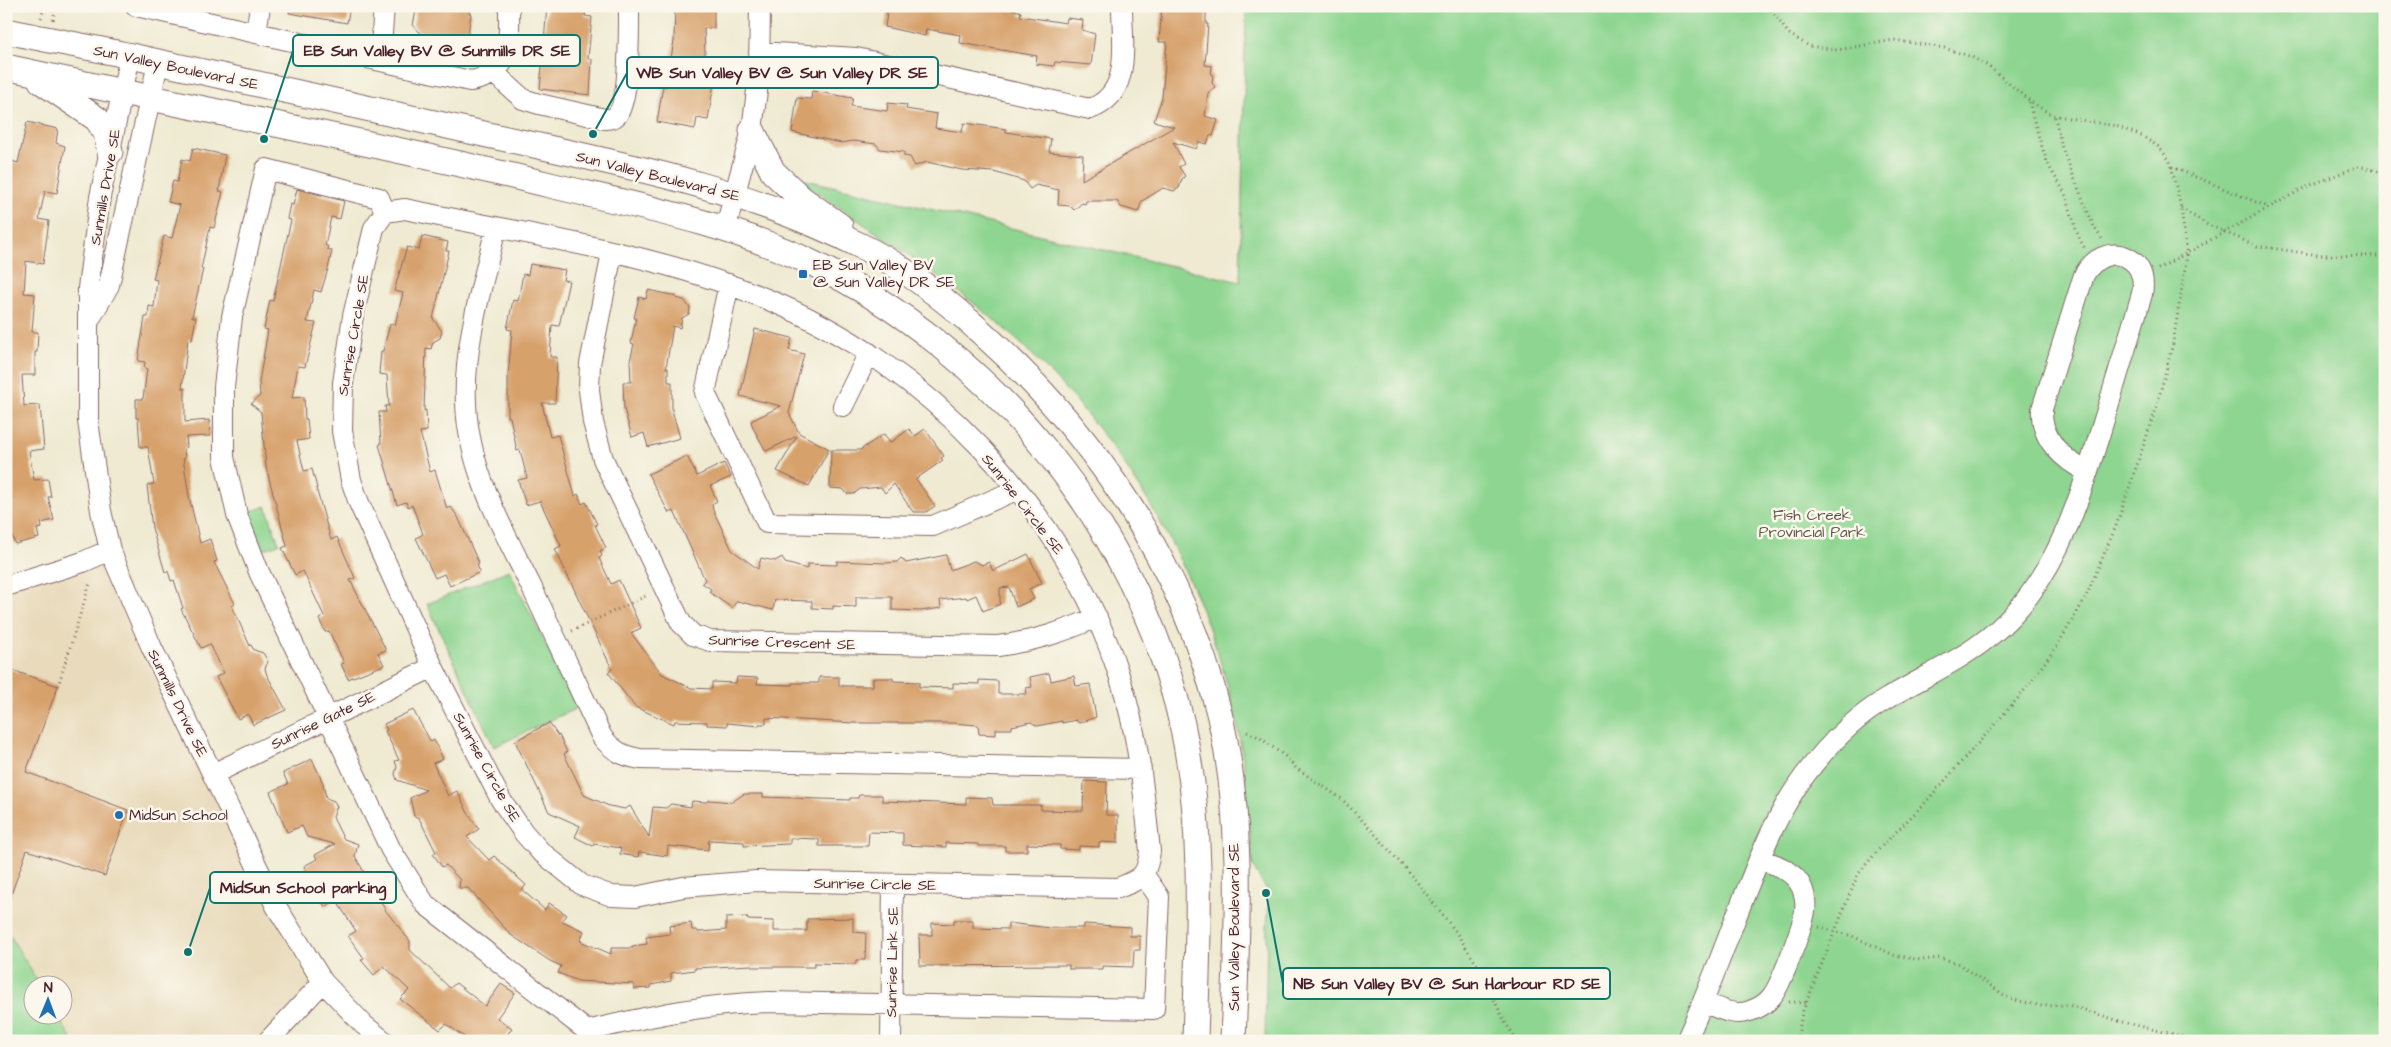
<svg xmlns="http://www.w3.org/2000/svg" width="2391" height="1047" font-family="'Architects Daughter',sans-serif">
	<style>
		.built { fill: #e8daba }
		.park { fill: #8dd590; stroke: #6c7a5e }
		.building { fill: #d7a16c }
		.lines { fill: none; stroke-linecap: round; stroke-linejoin: round }
		.minor-casing { stroke: #846665; stroke-width: 22 }
		.major-casing { stroke: #846665; stroke-width: 27 }
		.path { stroke: #846665; stroke-width: 3; stroke-dasharray: 1 4; stroke-linecap: butt }
		.minor { stroke: #fff; stroke-width: 20 }
		.major { stroke: #fff; stroke-width: 25 }
		.poi-dot { fill: #1f6fb2; stroke: #fbf7ec; stroke-width: 2 }
		.labels { text-anchor: middle; stroke-width: 5; stroke-linejoin: round; paint-order: stroke }
		.street-label { font-size: 15px; fill: #4a1f2b; stroke: #fbf7ec }
		.poi-label { font-size: 15px; fill: #4a1f2b; stroke: #fbf7ec; text-anchor: start }
		.park-label { font-size: 15px; fill: #5e5649; stroke: #fbf7ec }
		.leader { fill: none; stroke: #0f766e; stroke-width: 2 }
		.callout-dot { fill: #0f766e; stroke: #fbf7ec; stroke-width: 2 }
		.callout { fill: #fbf7ec; stroke: #0f766e; stroke-width: 2 }
		.callout-label { font-size: 16px; text-anchor: middle; font-weight: bold; fill: #4a1f2b }
	</style>
	<rect width="100%" height="100%" fill="#fbf7ec"/>
	<filter id="ink" filterUnits="userSpaceOnUse"><feTurbulence type="fractalNoise" baseFrequency=".02" numOctaves="2"/><feDisplacementMap in="SourceGraphic" scale="10" xChannelSelector="R" yChannelSelector="G"/><feConvolveMatrix kernelMatrix="1 2 1 2 8 2 1 2 1" color-interpolation-filters="sRGB"/></filter>
	<filter id="wash" filterUnits="userSpaceOnUse"><feTurbulence type="fractalNoise" baseFrequency=".0096" numOctaves="4" result="noise"/><feDisplacementMap in="SourceGraphic" scale="20" xChannelSelector="R" yChannelSelector="G"/><feGaussianBlur stdDeviation="1.12" result="paint"/><feColorMatrix in="noise" values="0 0 0 0 0 0 0 0 0 0 0 0 0 0 0 0 0 1.4 0 .05"/><feComposite in="paint" operator="in"/></filter>
	<g filter="url(#wash)">
		<rect width="100%" height="100%" fill="#efead1"/>
		<path class="built" d="M110,550l213,432 -55,59h-195l-15,-26 4,-1v-30h-23l-28,-47h-5v-351z"/>
		<path class="park" d="M1246,6h1139v1035h-1120c1,-37 1,-74 2,-111 0,-11 3,-26 1,-37 -4,-11 -15,-20 -16,-33 -4,-47 -6,-94 -16,-141 -35,-153 -118,-292 -237,-395 -64,-54 -136,-100 -205,-147l446,105z
			M266,506l13,38 -17,6 -13,-38z
			M509,570l68,138 -83,39 -67,-143z
			M6,937h5l28,47h-7v30l25,1 16,26h-67z"/>
		<g id="blocks">
			<path class="building" d="M290,6h60l-3,17 -58,-10z
				M417,6h52v7l2,1 -3,21 -8,-1 -1,4h-2l-2,11 -34,-6 2,-7 -10,-11z
				M547,6h39l-1,10 7,1 -4,41 4,1 -2,36 -50,-6z
				M888,6h116l17,6 -1,4 46,7 1,-5 16,2 -1,10 13,4 -4,31 -36,-3 -1,4 -18,-2 1,-8 -77,-13 1,-8 -35,-6 -1,7 -40,-9z
				M1162,6h44v18h2l-3,41 7,1 -1,9h2l-1,8 3,4 -7,6 -3,23 13,4 -5,16 -3,-1 -3,9 -8,-2 -3,7 -23,-7 11,22 -5,3 6,9 -3,3 -3,9 -5,3 -11,-3 -21,13 -4,11 -17,-5 -4,-6h-31l-1,3 -3,-1 -8,7 -4,-4 -12,-1 1,-15 -23,-5 -6,4 -6,-8 -30,-9 -32,-2 -35,-8 -12,4 -5,-9 -6,-1v-4l-24,-3 -4,-5 -23,-3 -12,2 -49,-11 5,-34 14,1 1,-8 41,7 -2,8 36,5 1,-8 19,2 -1,4 31,5 -2,14 27,4 2,-9 42,6v3l45,7 -2,13 34,3 -1,25 92,-53 -20,-6 8,-24 5,-55h-8z
				M675,7h39v21h-10l1,25 -3,15 14,2 -8,50 -11,-2 -2,11 -38,-7 6,-36 3,1 8,-46z
				M27,122l31,7 -2,14 9,3 -8,47 -12,-2 -6,28 10,2 -6,43 -17,-3 -2,32 11,1 -3,38h6l-1,20h-2v23h-13l2,31 16,-1 4,44 -15,2 5,29 14,-1 3,18h-3l6,23 -13,3 1,5 -5,1 2,9 -24,6 -3,-9 -3,1 -3,-9v-14l4,-1 -4,-21v-273l5,-28 -5,-1v-4l6,-24 6,2z
				M193,148l32,7 -6,36 4,1 -9,36 -4,-1 -9,42h2l-11,48h4l-4,23 -4,-1 -6,49h3v34l24,-2 1,16 -24,1 1,10 -3,3 1,8h-2l6,38 11,47 10,-4 7,22 -3,1 21,42 -3,2 18,40 1,-1 3,5 9,3 5,8 -3,8 2,6 19,35 -33,15 -5,-11 -10,5 -22,-42 8,-4 -14,-29 -9,4 -20,-39 2,-1 -9,-28 -3,1 -3,-10 -3,1 -13,-44 -5,-43 7,-1 -6,-37h-8l-2,-29h-2v-19h7l4,-30 -3,-1 1,-6 -7,-1 7,-44h3l1,-11 5,1 3,-27 -4,-1 11,-43 8,2 8,-33 -12,-3 5,-21 4,1 5,-23 8,2z
				M297,189l47,12 -4,18 -9,-2 -6,29h3l-1,3 5,2 -4,18 -7,23 -7,-2 -7,32 9,1 -11,44 -7,-1 -6,32 12,-1 1,22h2l2,20 -12,2 7,30 8,-2 5,19h-1l15,52 6,-3 18,41 -5,2 36,70 -8,3 6,12 -36,14 -7,-15 3,-1 -15,-32 -4,1 -6,-13 5,-3 -21,-45 -8,4 -13,-27 5,-2 -21,-79 -5,-55 -10,-8 9,-8 -1,-14 9,-52 -4,-1 6,-29 3,1 18,-81 -4,-1 3,-15 3,1z
				M422,236l26,6 -2,9h3l-16,68 9,12 -2,7 -7,4 -2,7 -5,-1 -2,63 2,-1 1,21 -7,1 10,40 5,-2 12,39 4,-2 7,10 21,47 -2,1 3,7 -30,14 -6,-12 -9,4 -19,-40 7,-4 -11,-29 -4,2 -2,-5 -9,3 -18,-60 2,-1 -2,-32h7l-1,-6h4l-2,-31 -8,-1 2,-23h2l7,-27 5,1 8,-32 -9,-2 13,-44 12,3z
				M530,264l35,6 -2,10 6,1 -10,45 -7,-1 -2,32h7l-2,46h-13l8,34 8,-2 17,61 3,-2 4,10 4,-2 11,22 -2,1 11,23 -6,3 2,5 -3,2 12,26 8,-4 22,48 -10,5 31,41 29,14 21,1v-7l24,1 1,-6 21,1 -1,6 35,1v-2h27v-6h20v9h34v-8h20v3l26,1v5l34,1v-5l26,1v-4l19,1v13h29l-1,-6 6,-1 -2,-10 19,-4 2,8 23,-5 2,10 14,-2 6,33 -17,6 -3,-3 -14,3v-2l-25,5 -6,-4 -19,4v3h-16v6l-17,-1 -1,-9 -26,-2h-99l-87,-5v6h-7v2l-32,-3v3l-20,-1v-3l-32,-1 -1,3 -39,-17 -27,-35 4,-3 -57,-120 6,-3 -21,-45 -14,4 -8,-25 9,-2 -7,-28 -3,1 -7,-34h-2v-42l4,-45 -5,-1 6,-29 5,1 5,-27 5,1z
				M648,290l28,6v2l8,2 6,8 -1,6 -7,4 -2,10 -7,-2 -7,42h2v14h4v28l8,28 -32,9 -4,-14 -12,4 -8,-28 -1,-27h8l-1,-21 4,-17 -3,-1 5,-25h-2l5,-21 7,2z
				M755,329l37,9 -3,12 15,4 -15,59 10,20 30,16 -20,37 -32,-15 20,-35 -31,15 -13,-23 -2,-7 30,-15 -41,-10z
				M909,429l6,7 10,-7 19,27 -3,2 2,2 -27,19 19,27 -9,6h-13l-19,-28 -9,9 -4,-6 -21,2 -6,5h-7l-4,-5 -13,-1 1,-38h29l24,-16 6,9z
				M687,456l10,20 27,-13 7,14 -21,9 7,15 -5,3 1,6 19,40 26,19 3,-11 14,3 7,-4 3,6 22,6v-5l30,1v-4l49,2 11,-1 4,-4 5,5 40,-8 4,15 24,-9 8,4 7,-3 4,9 35,-17 14,29 -13,6 5,10 -18,8 -7,-20 -9,1v16l-17,7 -7,-16 -9,4 -1,-2 -26,3 1,8 -20,3 -29,-1v-13h-36v10l-23,-1v3l-21,-1v-7l-37,-1 -2,10 -36,-9 -5,7 -23,-16 2,-3 -9,-6 3,-3 -31,-69 -5,2 -21,-39z
				M6,668l52,18 -32,86 102,38 -23,66 -78,-26 -19,53h-2z
				M413,710l18,32 3,-2 9,19 -10,4 15,33 9,-5 11,22 11,16 -12,8 22,23 5,-4 32,29 -4,5 23,20 4,-7 18,12 -5,6 22,10 -4,10 31,13v-6h22l-1,-2 15,-2 -1,-7 24,-3 -1,-8 22,-3 1,7h5l1,2 28,-2v-12l21,-1 1,3 26,1v10h33v-12l46,-1v14l13,1 -1,27h-9v4l-42,-1v4h-62v-2l-57,3v2l-24,3v8l-20,4v3l-17,1v-5l-56,-3 -20,-8 3,-7 -11,-5 -39,-26 -43,-47h-9l1,-8 -14,-15 -4,2 -9,-13 3,-2 -17,-34 -5,-2 -4,-18 16,-8 -29,-10 -2,-6 2,-7 -2,-6 4,-1 -14,-29 2,-1 -3,-6z
				M549,723l9,13 1,-1 8,17 -3,2 20,41 25,11 16,3 5,-3 19,31 4,-30 13,1 5,-4 20,3 1,-6 14,1 3,-2 23,2 12,-8h19v3l87,3v-2h8l1,-3h23v6l84,3v-7l26,1 1,7h48v5l42,1 1,-30 23,1 -1,33h12v28l-19,-1v5l-20,-1v4l-19,-1v-4l-33,-1v7h-22v-5h-27v-2l-32,-1v4l-43,-2v-12l-34,-1 -1,14h-49v-7l-29,-1v6l-46,2v-4l-35,-2 -1,10 -40,-4 -1,10 -28,-4 -1,5 -18,-3 1,-6 -27,-4 -1,2 -18,-9 5,-11 -31,-14 -34,-71z
				M312,759l11,24 3,15 8,3 3,5 -4,11 6,13 5,9 14,5 -3,12 31,55 24,30v9l40,38 6,-5 29,23 16,-22 14,9 -18,25 15,10 -9,13h-33l-24,-17 -6,6 -40,-31 9,-9 -25,-24 -10,9 -13,-15 3,-2 -16,-22 8,-5 -20,-31 -11,7 -21,-41 13,-7 -2,-4 20,-11 -28,-7 -5,-11 -15,6 -17,-40 18,-8 -5,-11z
				M954,920h19v8l35,1v-6l43,5h33v-4l46,3v9h10v14h-6l-1,17 -31,-1v3h-33v-4l-149,1 -1,-31h13v-12l22,1z"/>
		</g>
	</g>
	<g filter="url(#ink)">
		<use href="#blocks" fill-opacity="0" stroke="#846665" stroke-width="1"/>
		<g class="lines">
			<g class="minor-casing">
				<path id="minor" d="M136,6l120,27 4,-27
					M256,33l214,48c43,-6 39,-40 39,-75
					M759,52l97,6 234,51c43,-15 32,-66 32,-103
					M130,56l-30,141 -12,91v133l13,90 9,39 42,98 124,258 47,76 41,43 20,16
					M380,60l4,-54
					M494,73l29,26 16,5 66,15c4,0 8,0 11,-3 14,-13 13,-89 13,-110
					M405,209c119,25 247,43 359,89 162,65 301,211 355,377 19,57 25,117 31,176 -3,26 -9,28 -32,37l-362,-7 -73,6 -48,10 -23,-1 -30,-11 -42,-34 -16,-18 -23,-33 -68,-133 -74,-164 -8,-23 -9,-49 1,-48 10,-67 21,-88 11,-16z
					M385,212l-6,-14 -113,-29 -34,148 -8,70v70l13,58 22,57 132,278 34,54 162,127c63,-15 118,-27 182,-29l385,7 5,-112 -15,-22
					M496,228c-13,55 -33,119 -30,175 2,67 38,128 67,187 23,49 46,98 69,147 11,14 21,19 38,22l501,10
					M725,230l27,-100 7,-55 1,-69
					M612,253l-22,111 -1,26 4,32 10,37 78,164 12,12 17,6 288,5c38,-5 65,-14 99,-29
					M729,284l-24,109 62,130 166,3 83,-36
					M90,319l19,-34 49,-222
					M843,406l26,-53
					M6,586l77,-24 27,-12
					M213,774l220,-107
					M1703,1002c15,6 31,15 47,9 9,-3 17,-8 22,-15 9,-11 31,-71 33,-85 1,-8 0,-16 -3,-23 -7,-17 -27,-24 -43,-29
					M268,1041l55,-59
					M891,1041l2,-157
					M1686,1041c23,-50 41,-102 61,-152 16,-40 32,-79 58,-114 22,-29 50,-58 83,-77 33,-20 70,-36 101,-61 64,-51 87,-128 111,-204 14,-46 28,-93 42,-139 8,-40 -38,-55 -58,-19l-42,134c-2,30 21,51 46,63"/>
			</g>
			<g class="major-casing">
				<path id="major" d="M6,31c42,9 84,16 125,25 116,26 232,52 348,77 131,29 264,53 384,114 43,21 83,53 118,85 113,101 202,233 238,381 26,107 18,219 14,328
					M6,67c181,40 364,74 544,118 88,21 180,39 262,78 181,88 325,264 370,461 23,104 16,211 13,317
					M41,81l56,38 9,14 4,19
					M752,130l21,42 29,27 38,27"/>
			</g>
			<path class="path" d="M1768,6l21,28 20,12 28,4 57,-10 50,8 28,9 16,9 42,35 22,14 64,11 26,10 17,11 11,14 11,47 6,47 -14,88 -17,66 -40,117 -31,73 -28,47 -37,50 -96,108 -44,44 -22,26 -56,139 -5,28
				M41,18l3,-10
				M53,20l2,-9
				M2030,102c-1,6 15,55 18,62 6,13 16,24 20,38 5,16 8,32 17,47
				M2055,117l7,31 32,79 8,12
				M2172,167l96,40
				M2181,208l25,16 51,22 61,9 67,1
				M2158,269l148,-82 53,-21 26,7
				M572,631l76,-36
				M58,686l32,-103
				M1247,732l12,5 27,20 10,11 46,31 32,34 43,49 39,50 21,33 29,59 12,17
				M1819,927l33,9 42,19 27,5 19,-2 17,5 53,36 32,7 27,-1 50,16 82,20
				M1789,1002l17,1"/>
			<use href="#minor" class="minor"/>
			<use href="#major" class="major"/>
		</g>
	</g>
	<g class="poi-dot">
		<rect x="798" y="269" width="10" height="10" rx="2.5"/>
		<circle cx="119" cy="815" r="5"/>
	</g>
	<g class="labels">
		<g class="street-label">
			<text transform="translate(176 67) rotate(12)" y="5">Sun Valley Boulevard SE</text>
			<text transform="translate(658 176) rotate(14)" y="5">Sun Valley Boulevard SE</text>
			<text transform="translate(105 187) rotate(-80)" y="5">Sunmills Drive SE</text>
			<text transform="translate(353 335) rotate(-80)" y="5">Sunrise Circle SE</text>
			<text transform="translate(1023 504) rotate(52)" y="5">Sunrise Circle SE</text>
			<text transform="translate(782 642) rotate(2)" y="5">Sunrise Crescent SE</text>
			<text transform="translate(178 703) rotate(64)" y="5">Sunmills Drive SE</text>
			<text transform="translate(323 720) rotate(-26)" y="5">Sunrise Gate SE</text>
			<text transform="translate(487 767) rotate(61)" y="5">Sunrise Circle SE</text>
			<text transform="translate(875 884) rotate(1)" y="5">Sunrise Circle SE</text>
			<text transform="translate(1234 927) rotate(-90)" y="5">Sun Valley Boulevard SE</text>
			<text transform="translate(892 962) rotate(-89)" y="5">Sunrise Link SE</text>
		</g>
		<g class="poi-label">
			<text x="813" y="270">EB Sun Valley BV<tspan x="813" dy="17">@ Sun Valley DR SE</tspan></text>
			<text x="129" y="820">MidSun School</text>
		</g>
		<g class="park-label">
			<text x="1812" y="520">Fish Creek<tspan x="1812" dy="17">Provincial Park</tspan></text>
		</g>
	</g>
	<path class="leader" d="M264 139L293 51M593 134L627 73M188 952L210 888M1266 893L1283 984"/>
	<g class="callout-dot">
		<circle cx="264" cy="139" r="5"/>
		<circle cx="593" cy="134" r="5"/>
		<circle cx="188" cy="952" r="5"/>
		<circle cx="1266" cy="893" r="5"/>
	</g>
	<g class="callout">
		<rect x="293" y="35" width="287" height="31" rx="5"/>
		<rect x="627" y="57" width="311" height="31" rx="5"/>
		<rect x="210" y="872" width="186" height="31" rx="5"/>
		<rect x="1283" y="968" width="327" height="31" rx="5"/>
	</g>
	<g class="callout-label">
		<text x="437" y="56">EB Sun Valley BV @ Sunmills DR SE</text>
		<text x="782" y="78">WB Sun Valley BV @ Sun Valley DR SE</text>
		<text x="303" y="893">MidSun School parking</text>
		<text x="1447" y="989">NB Sun Valley BV @ Sun Harbour RD SE</text>
	</g>
	<rect width="2391" height="1047" fill="none" stroke="#fbf7ec" stroke-width="25"/>
	<g transform="translate(48 1000) rotate(1)"><circle r="24" fill="#fbf7ec" stroke="#b4a19f"/>
	<path d="M0-4L9 19L0 12L-9 19Z" fill="#1f6fb2"/>
	<text y="-8" font-size="14" font-weight="bold" text-anchor="middle" fill="#4a1f2b">N</text>
	</g>
</svg>
